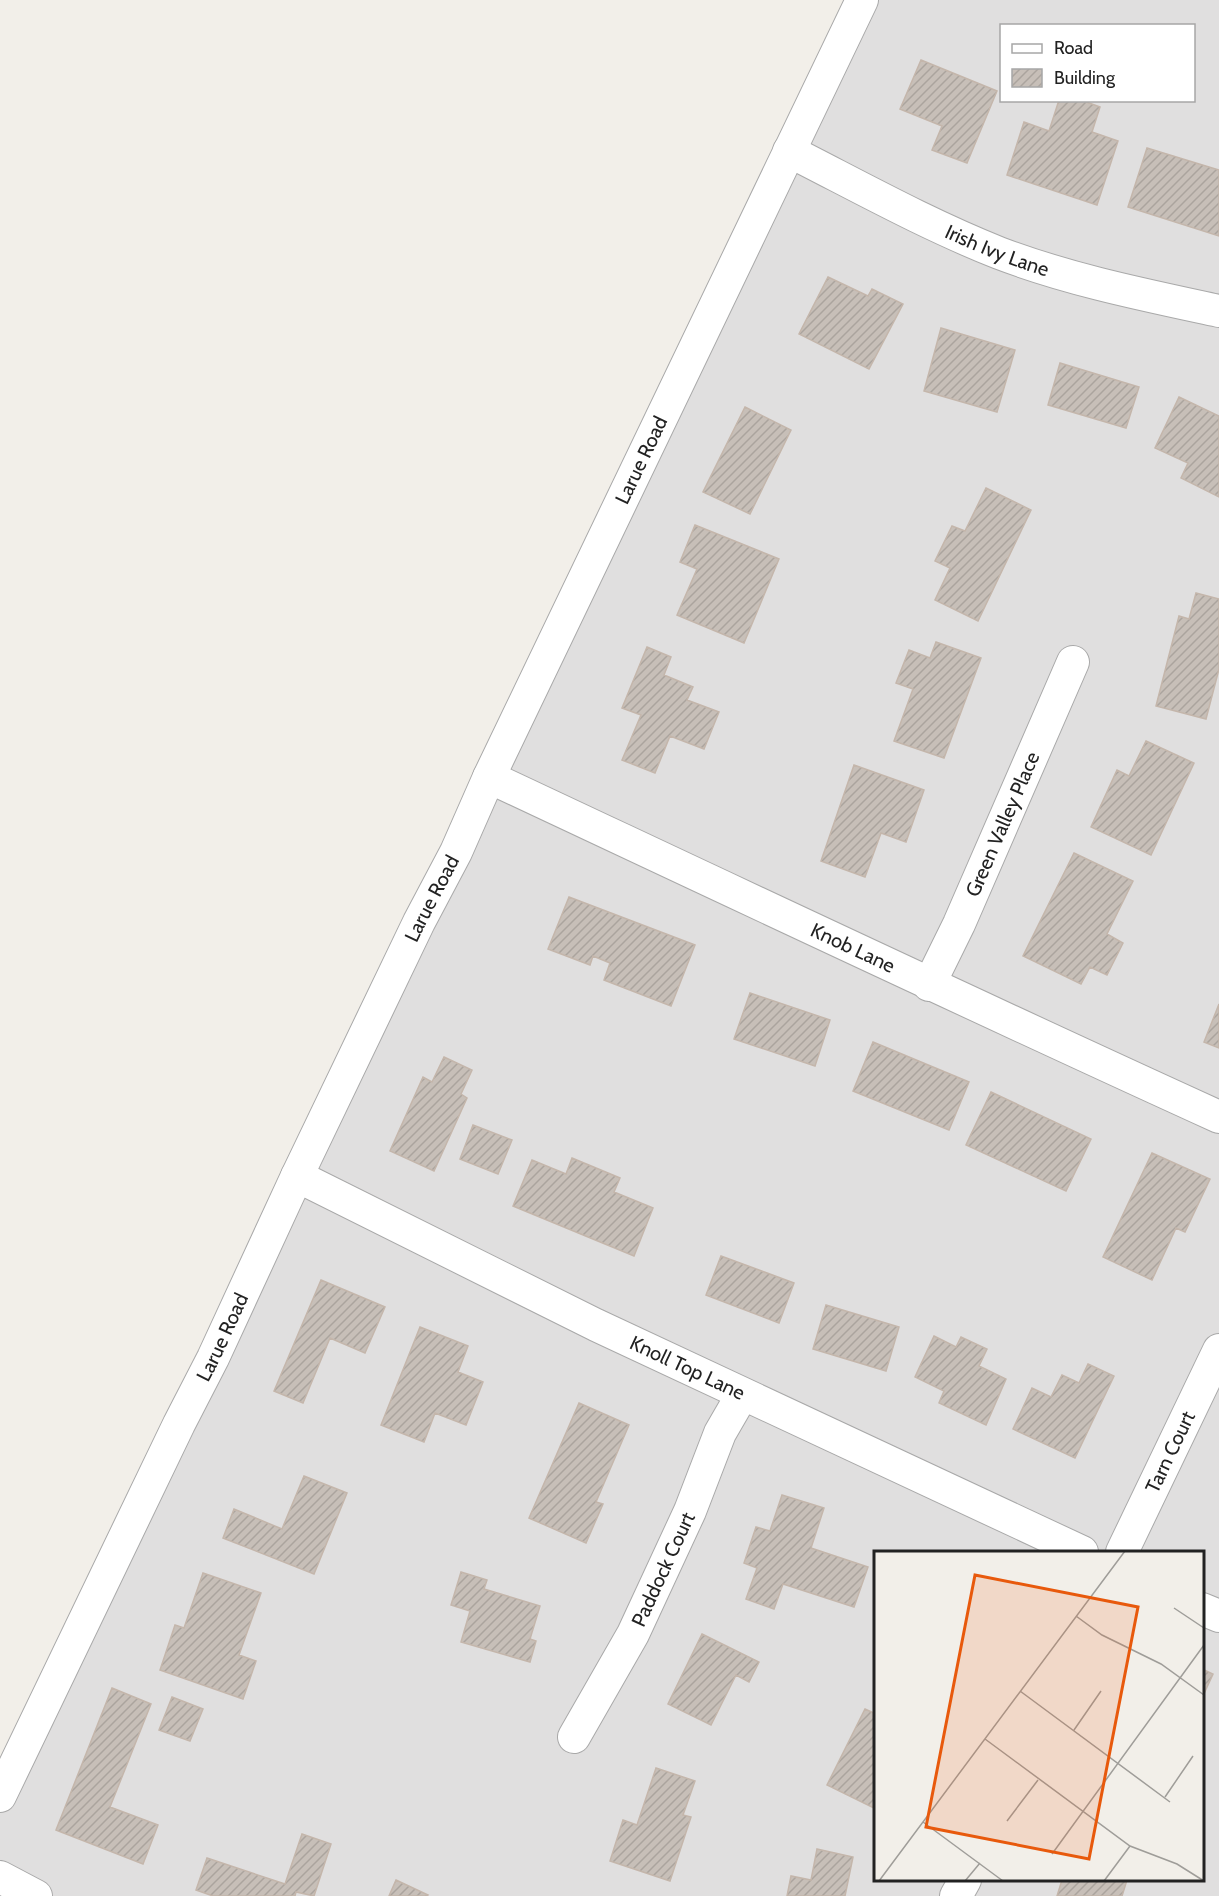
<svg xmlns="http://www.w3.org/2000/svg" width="1219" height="1896" font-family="Cabin,sans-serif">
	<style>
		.residential { fill: #e0dfdf; fill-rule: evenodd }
		.building { fill: url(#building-hatch); stroke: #c4b6ab; stroke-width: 1.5 }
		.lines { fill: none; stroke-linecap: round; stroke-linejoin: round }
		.minor-casing { stroke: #a9a9a9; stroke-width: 34 }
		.minor { stroke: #fff; stroke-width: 32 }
		.labels { text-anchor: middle; stroke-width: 4.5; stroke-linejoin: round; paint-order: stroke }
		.street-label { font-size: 20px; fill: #222; stroke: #fff }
		.inset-road { fill: none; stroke: #9f9d99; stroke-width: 1.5 }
		.view { fill: #e8590c; fill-opacity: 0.15; stroke: #e8590c; stroke-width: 3 }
		.inset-edge { fill: none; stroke: #222; stroke-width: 3 }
	</style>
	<defs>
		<pattern id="building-hatch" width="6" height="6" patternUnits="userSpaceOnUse" patternTransform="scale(1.5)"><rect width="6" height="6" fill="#c7bfb8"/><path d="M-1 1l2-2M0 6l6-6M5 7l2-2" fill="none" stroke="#aba49e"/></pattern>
	</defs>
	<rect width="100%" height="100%" fill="#f2efe9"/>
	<path class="residential" d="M869,0h350v1896h-1219v-118zM1002,26h192v74h-192zM876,1552h326v328h-326z"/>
	<path class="building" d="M921,60l76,31 -30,72 -35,-13 10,-24 -42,-17z
		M1059,100h22l19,7 -8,25 26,9 -21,64 -90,-30 17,-53 25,9z
		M1147,148l72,22v66l-91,-29z
		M828,277l40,19 4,-7 31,15 -34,65 -70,-35z
		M941,328l74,22 -18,62 -73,-21z
		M1060,363l79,24 -13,41 -78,-23z
		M1179,397l40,19v81l-38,-19 7,-15 -33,-15z
		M745,407l46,23 -41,84 -47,-22z
		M986,488l45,22 -53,111 -43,-21 15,-32 -15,-7 17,-35 13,5z
		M695,525l84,34 -35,84 -67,-28 20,-46 -17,-7z
		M1196,593l23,6v70l-13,50 -50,-13 23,-90 10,3z
		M936,642l45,16 -37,100 -50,-17 19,-52 -17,-6 13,-33 21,8z
		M647,647l24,10 -7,18 29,12 -6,13 32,12 -15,37 -34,-13 -15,37 -33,-13 19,-45 -19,-7z
		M1146,741l48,22 -43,92 -60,-28 26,-57 12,6z
		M854,765l70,25 -18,52 -25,-9 -16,44 -44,-16z
		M1074,853l59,28 -26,53 16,9 -16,32 -17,-8 -9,17 -58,-28z
		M569,897l126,48 -24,61 -67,-26 6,-17 -17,-7 -3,9 -42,-16z
		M750,993l80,27 -15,46 -81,-27z
		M1219,1004v44l-15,-6z
		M873,1042l96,40 -20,48 -96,-39z
		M444,1057l28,13 -11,24 6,4 -33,73 -44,-20 33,-74 9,5z
		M991,1092l100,47 -25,52 -100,-46z
		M473,1125l39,15 -14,34 -38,-15z
		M1152,1153l58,26 -25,53 -9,-4 -24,52 -49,-23z
		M572,1158l48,20 -6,14 39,16 -19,48 -121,-50 19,-46 34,14z
		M721,1256l73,27 -15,40 -73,-28z
		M321,1280l64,27 -20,46 -35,-15 -27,65 -29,-12z
		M826,1305l73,22 -13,44 -73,-22z
		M420,1327l48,19 -10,26 25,10 -17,43 -31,-12 -11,29 -43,-17z
		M934,1336l22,11 5,-10 26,12 -8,17 27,13 -20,46 -47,-22 5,-12 -29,-14z
		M1088,1364l26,12 -39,82 -62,-29 19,-41 19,9 11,-22 17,8z
		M579,1403l50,22 -33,77 7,2 -17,39 -57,-25z
		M304,1476l43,17 -33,81 -91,-36 11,-29 48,20z
		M782,1495l42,13 -13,40 57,19 -14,40 -71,-23 -9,25 -28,-10 11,-31 -13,-5 12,-36 14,4z
		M461,1572l26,8 -3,9 56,17 -10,33 6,2 -6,21 -69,-20 9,-31 -19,-6z
		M203,1573l58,20 -22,62 17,6 -13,38 -83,-29 15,-45 9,3z
		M702,1634l57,28 -10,20 -13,-7 -25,50 -43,-21z
		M1202,1669l11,5 -11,24z
		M112,1688l39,16 -41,103 48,18 -15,39 -87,-34z
		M172,1697l31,12 -13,32 -31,-11z
		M865,1709l11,5v95l-49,-24z
		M656,1768l39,13 -12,34 8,2 -21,64 -60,-20 13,-41 14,5z
		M302,1834l29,10 -17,52 -18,-4 -1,4h-82l-17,-6 11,-32 78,26z
		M817,1849l36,8 -8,39h-58l4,-20 20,4z
		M396,1880l32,15 -1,1h-38z
		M1062,1880h65l-5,16h-65z"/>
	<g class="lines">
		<g class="minor-casing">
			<g id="minor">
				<path id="s1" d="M789,151c69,35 137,73 210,102 71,27 146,42 220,58"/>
				<path id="s2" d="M489,777c243,114 486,229 730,340"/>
				<path id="s3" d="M929,985l30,-61 114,-262"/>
				<path id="s4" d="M297,1176l299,149 486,227"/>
				<path id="s5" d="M1122,1552l97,-202"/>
				<path d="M1202,1609l17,7"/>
				<path id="s6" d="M574,1737l59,-103 57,-123 30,-78 22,-38"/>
				<path id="s7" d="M0,1796l179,-372 34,-66 84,-182 122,-254 37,-70 33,-75 373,-777"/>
				<path d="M0,1877l36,19"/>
				<path d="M956,1896l9,-16"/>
			</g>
		</g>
		<use href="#minor" class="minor"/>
	</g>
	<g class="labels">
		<g class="street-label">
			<text dy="7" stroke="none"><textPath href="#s1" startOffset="231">Irish Ivy Lane</textPath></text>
			<text dy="7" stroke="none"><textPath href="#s7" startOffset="1482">Larue Road</textPath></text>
			<text dy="7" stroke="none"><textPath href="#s3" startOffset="177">Green Valley Place</textPath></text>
			<text dy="7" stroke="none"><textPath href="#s7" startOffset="996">Larue Road</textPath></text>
			<text dy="7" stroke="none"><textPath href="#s2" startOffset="402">Knob Lane</textPath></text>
			<text dy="7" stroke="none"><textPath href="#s7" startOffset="510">Larue Road</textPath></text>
			<text dy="7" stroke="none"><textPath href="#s4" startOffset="435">Knoll Top Lane</textPath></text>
			<text dy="7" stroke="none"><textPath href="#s5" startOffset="111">Tarn Court</textPath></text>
			<text dy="7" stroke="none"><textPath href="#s6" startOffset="190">Paddock Court</textPath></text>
		</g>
	</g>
	<g transform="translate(874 1551)">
		<rect width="330" height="330" fill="#f2efe9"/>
		<path class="inset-road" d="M300,57l30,20M202,65l26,19 59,29 43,31M146,140l150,111M200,179l27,-39M111,188l145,107 47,18 27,17M291,246l28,-41M133,270l31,-41M49,271l80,59M178,303l152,-209M5,330l246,-330M91,330l15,-18M230,330l26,-35"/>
		<path class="view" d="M101,24l163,32 -49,252 -163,-32z"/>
		<rect width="330" height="330" class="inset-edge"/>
	</g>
	<rect x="1000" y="24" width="195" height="78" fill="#ffffff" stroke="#a7a7a7" stroke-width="1.5"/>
	<rect x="1012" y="44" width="30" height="9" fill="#ffffff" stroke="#a7a7a7" stroke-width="1.5"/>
	<text x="1054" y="54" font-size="18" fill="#222222">Road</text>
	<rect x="1012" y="69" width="30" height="18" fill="url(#building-hatch)" stroke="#a7a7a7" stroke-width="1.5"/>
	<text x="1054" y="84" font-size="18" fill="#222222">Building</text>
</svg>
